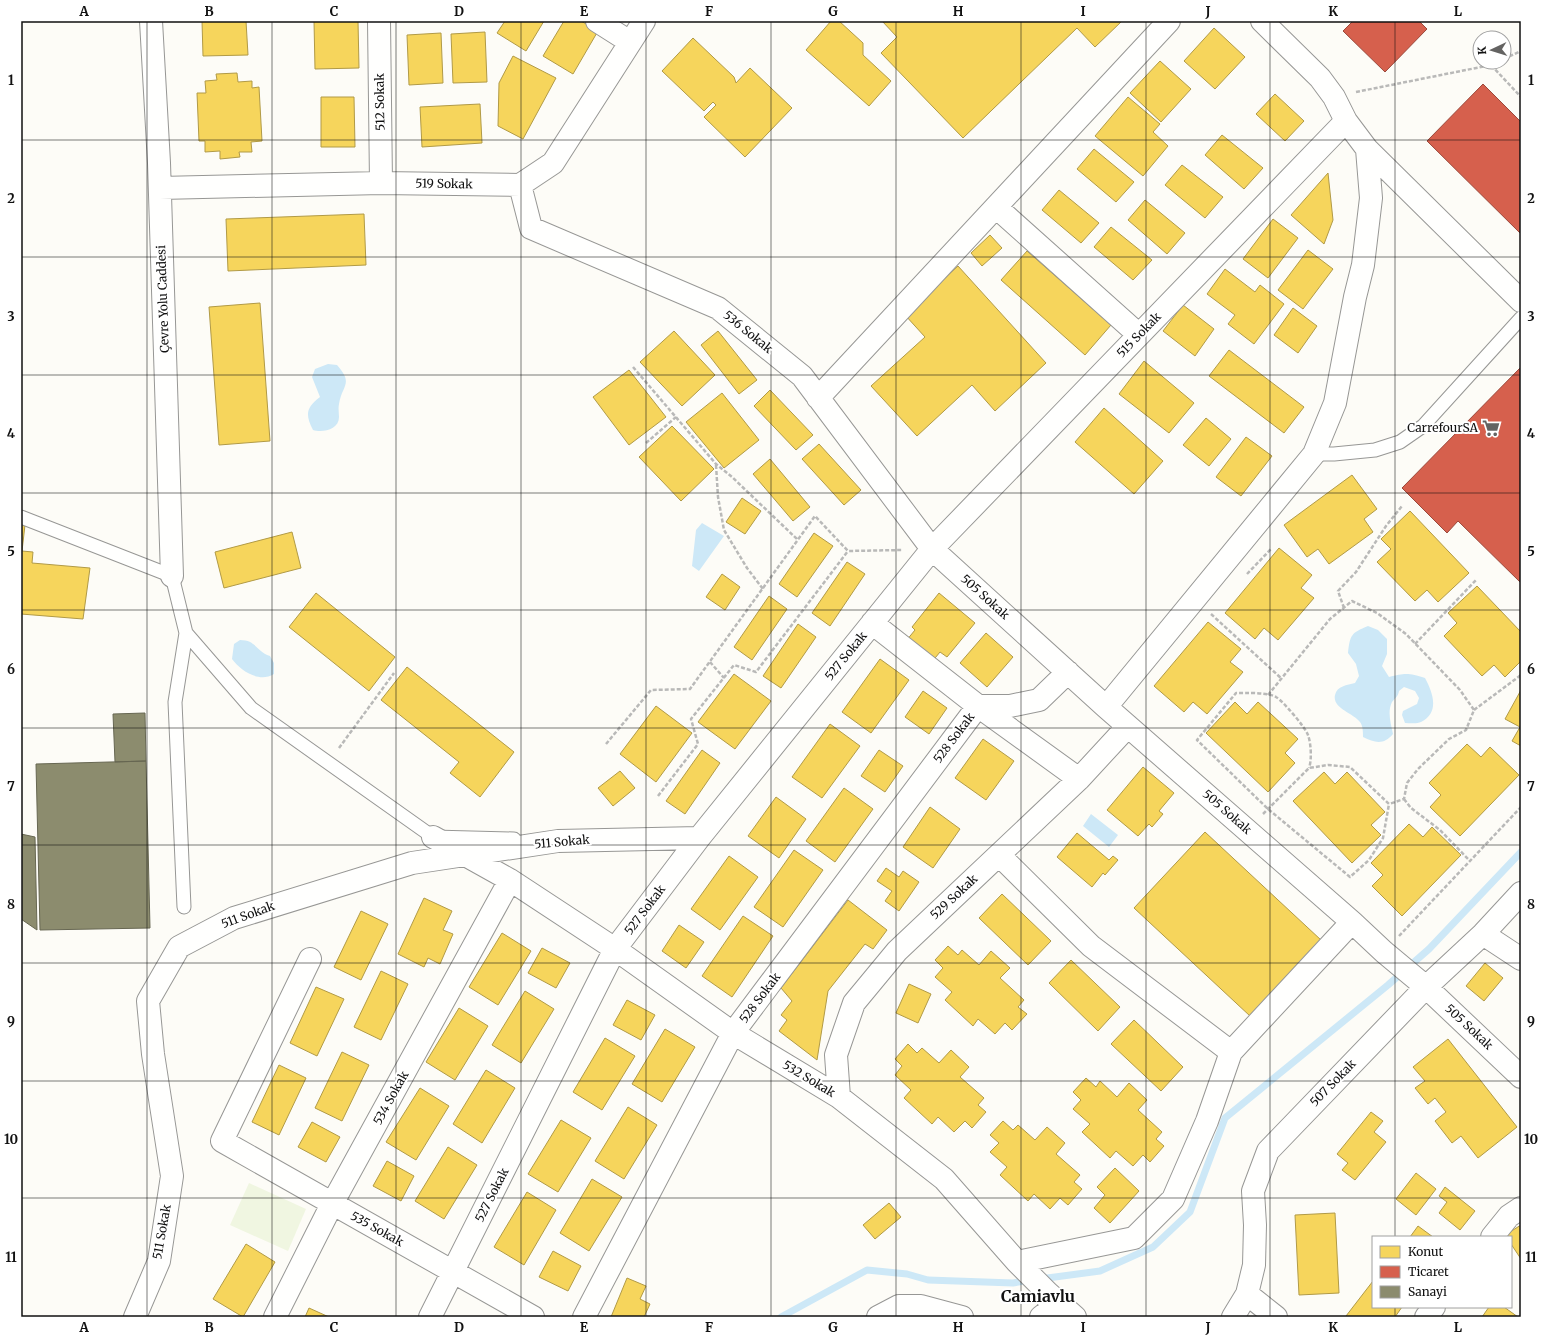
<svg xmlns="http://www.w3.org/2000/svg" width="1542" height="1338" font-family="Merriweather,serif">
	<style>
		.pitch { fill: #f0f6e1 }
		.water { fill: #cde8f7 }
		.homes { fill: #f6d55c; stroke: #b19a46 }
		.shops { fill: #d6604d; stroke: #9b483b }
		.industry { fill: #8c8c6e; stroke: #676752 }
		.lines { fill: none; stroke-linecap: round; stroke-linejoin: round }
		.stream { stroke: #cde8f7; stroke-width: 7 }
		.service-casing { stroke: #979795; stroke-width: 15 }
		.minor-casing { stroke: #979795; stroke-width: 24 }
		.path { stroke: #b9b9b8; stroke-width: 2.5; stroke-dasharray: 4 2; stroke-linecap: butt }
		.service { stroke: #fffffe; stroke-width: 13 }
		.minor { stroke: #fffffe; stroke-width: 22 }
		.grid { fill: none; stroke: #111; stroke-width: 1; stroke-opacity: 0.55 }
		.labels { text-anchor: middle; stroke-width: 4; stroke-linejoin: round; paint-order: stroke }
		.street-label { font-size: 12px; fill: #111; stroke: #fff }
		.poi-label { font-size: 12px; fill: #111; stroke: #fff; text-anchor: end }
		.district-label { font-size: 16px; font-weight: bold; fill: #111; stroke: #fff }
		.neatline { fill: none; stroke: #111; stroke-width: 1.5 }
		.grid-label { font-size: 13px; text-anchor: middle; font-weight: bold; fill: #111 }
	</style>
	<rect width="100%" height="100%" fill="#fdfcf7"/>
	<path class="pitch" d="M249,1183l57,26 -18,42 -58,-26z"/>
	<path class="water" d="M328,364l9,1c17,19 5,20 2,39 -1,5 0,9 0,13 0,13 -17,16 -26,13 -8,-16 -7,-22 7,-33l-8,-20 3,-8z
		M702,523l22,13 -25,35 -7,-5 4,-36z
		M1368,626l10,4 9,9v15l-5,12 7,11c16,-4 20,-4 36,1 8,15 15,34 -4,44 -4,2 -11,1 -16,1l-3,-8 1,-4 14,-7 2,-6 -4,-7 -11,-4 -5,4c-1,6 -4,7 -7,11 -5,10 -1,22 1,32 -9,11 -18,9 -30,3 0,-5 0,-11 -3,-15 -7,-9 -28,-14 -25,-27 2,-9 12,-10 20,-12l4,-7 -3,-12 -8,-11c2,-18 3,-20 20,-27z
		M240,640c16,0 16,11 30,16l4,7v11c-15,9 -33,-3 -42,-15l2,-15z
		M1091,814l27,21 -9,12 -26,-21z"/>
	<path class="homes" d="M202,21h44l2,34 -45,1z
		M314,21h44l1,47 -44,1z
		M505,21h39l-18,30 -29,-18z
		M564,21h17l17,10 -25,43 -30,-18z
		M831,21h8l24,22v12l28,26 -22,25 -63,-56z
		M882,21h240l-27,26 -18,-19 -114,110 -82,-85 16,-16z
		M1214,28l31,29 -30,32 -31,-28z
		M485,32l2,50 -34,1 -2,-49z
		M441,33l2,50 -34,2 -2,-50z
		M693,38l41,39 2,6 14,-15 42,40 -47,49 -41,-40 12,-12 -3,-3 -9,9 -42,-40z
		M513,56l43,22 -33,61 -25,-13 1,-43z
		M1160,61l31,28 -30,33 -31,-29z
		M237,73l1,9 14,-1v7l7,-1 3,54 -11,1 1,10h-13l1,5 -20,2v-8l-15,1v-11h-6l-2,-48h9l-1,-12 12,-1 -1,-6z
		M1275,94l29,27 -19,20 -29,-27z
		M321,97h33l1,50h-34z
		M1128,97l32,27 -7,8 15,14 -25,30 -48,-40z
		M480,104l2,39 -60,4 -2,-40z
		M1222,135l41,33 -19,21 -39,-34z
		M1094,149l40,33 -18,20 -39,-33z
		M1182,165l41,32 -18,21 -40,-33z
		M1328,173l5,47 -9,24 -33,-29z
		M1059,190l40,33 -18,20 -39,-33z
		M1145,200l40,33 -18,21 -39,-34z
		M364,214l2,51 -138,6 -2,-52z
		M1273,219l25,19 -30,40 -25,-19z
		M1111,227l41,33 -19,20 -39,-33z
		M990,235l12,13 -20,18 -11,-13z
		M1308,250l25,19 -30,40 -25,-19z
		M1027,251l84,74 -26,30 -84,-75z
		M958,266l88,97 -51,48 -23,-26 -55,51 -46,-50 54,-49 -20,-22z
		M1225,269l30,23 5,-7 24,19 -30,40 -26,-20 7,-9 -28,-21z
		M260,303l10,138 -51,4 -10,-138z
		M1183,305l31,24 -19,27 -32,-25z
		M1293,308l24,18 -19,27 -24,-18z
		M674,331l41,44 -33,31 -42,-44z
		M718,331l39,49 -18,14 -38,-49z
		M1229,350l75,57 -20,26 -75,-57z
		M1144,361l50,42 -25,30 -50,-39z
		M629,370l37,47 -37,28 -36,-48z
		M770,390l43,45 -17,15 -42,-44z
		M722,393l37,47 -35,28 -38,-46z
		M1104,408l59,53 -29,33 -59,-52z
		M1206,418l25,21 -22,27 -26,-21z
		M672,426l42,43 -33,32 -42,-44z
		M1246,437l26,19 -31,40 -25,-19z
		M819,444l42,46 -17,15 -42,-46z
		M770,459l40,48 -17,14 -40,-47z
		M1352,475l25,34 -13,10 9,13 -44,32 -11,-15 -11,8 -23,-32z
		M742,498l19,13 -16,23 -19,-12z
		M1410,511l59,62 -31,29 -11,-12 -12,11 -38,-39 14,-13 -10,-10z
		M21,524l4,1 -3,26 11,1 -1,11 58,5 -7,51 -62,-5z
		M292,532l9,36 -77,20 -9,-36z
		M814,533l19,13 -36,51 -18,-13z
		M1279,548l33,27 -11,13 13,10 -36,42 -14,-12 -9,11 -30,-26z
		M847,562l18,12 -35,52 -18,-13z
		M722,574l18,13 -15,23 -19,-13z
		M1477,586l44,46v29l-16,16 -11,-12 -12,11 -38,-40 13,-13 -9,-10z
		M316,593l79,64 -26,34 -80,-64z
		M939,593l36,30 -28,34 -7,-5 -9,11 -25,-22 9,-11 -3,-3z
		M769,596l18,13 -35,51 -18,-13z
		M1208,622l33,27 -11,13 13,10 -36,42 -14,-12 -9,10 -30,-26z
		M798,624l18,13 -35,51 -18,-12z
		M986,633l27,24 -26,30 -27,-24z
		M880,659l29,21 -38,53 -29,-21z
		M407,667l107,85 -34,45 -30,-24 9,-11 -78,-62z
		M734,674l37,27 -36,48 -37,-27z
		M1521,690v56l-9,-5 8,-14 -15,-8z
		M923,691l24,17 -18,26 -24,-17z
		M1235,702l12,12 11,-12 40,37 -13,14 10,10 -27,29 -62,-59z
		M656,706l36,27 -36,49 -36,-28z
		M830,724l30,22 -38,52 -30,-21z
		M983,739l31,22 -28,39 -31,-22z
		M1467,744l14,13 9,-10 29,28 -59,61 -30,-29 11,-12 -12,-12z
		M702,750l18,13 -35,51 -19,-13z
		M879,750l24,16 -18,26 -24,-16z
		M1143,767l31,26 -15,18 4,3 -11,13 -3,-3 -11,12 -31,-26z
		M620,771l15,17 -22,18 -15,-18z
		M1324,772l11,12 12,-12 38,40 -14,13 10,10 -29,28 -59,-62z
		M844,788l29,21 -38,53 -29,-21z
		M776,797l30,22 -27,39 -31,-22z
		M930,807l30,22 -27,39 -30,-21z
		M1409,824l14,13 9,-10 29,28 -59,61 -30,-30 11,-11 -12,-12z
		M1205,832l116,108 -71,76 -116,-108z
		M1077,833l32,27 4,-4 5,4 -13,15 -2,-2 -11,14 -35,-30z
		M794,850l29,20 -40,57 -29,-20z
		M729,856l29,21 -38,53 -29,-21z
		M886,868l13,9 4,-6 16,11 -20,29 -14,-10 7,-10 -15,-10z
		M1002,894l49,47 -23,24 -49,-47z
		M424,898l28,13 -9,19 10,4 -13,30 -12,-6 -4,9 -26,-13z
		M848,900l39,30 -14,19 -8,-5 -37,47 -11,69 -38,-29 8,-11 -6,-5 11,-14 -11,-13z
		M361,911l27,13 -27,56 -27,-13z
		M743,916l30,20 -41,61 -30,-21z
		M679,925l25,17 -18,26 -24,-17z
		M502,933l29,18 -33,54 -29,-18z
		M948,946l10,9 4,-5 17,15 12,-14 19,17 -10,10 24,22 -6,7 9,7 -15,16 -7,-7 -10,11 -17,-15 -5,7 -28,-26 7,-8 -17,-15 8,-9 -8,-8z
		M542,948l28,15 -14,25 -28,-15z
		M1071,960l49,47 -22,24 -49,-48z
		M1485,963l18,15 -19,23 -18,-15z
		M381,971l27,13 -27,56 -27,-13z
		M909,984l22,10 -13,29 -22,-10z
		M316,987l28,12 -27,57 -27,-13z
		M525,991l29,18 -33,54 -29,-18z
		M627,1000l28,15 -14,25 -28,-15z
		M459,1008l29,18 -33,54 -29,-18z
		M1134,1020l49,47 -22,24 -50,-47z
		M665,1029l30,18 -33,55 -30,-18z
		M605,1038l30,18 -33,54 -29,-18z
		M1448,1039l69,88 -39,31 -17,-22 -9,7 -17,-22 11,-9 -11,-14 -7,6 -13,-16 10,-7 -12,-14z
		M908,1044l9,9 5,-5 17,15 12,-13 18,17 -9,10 24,21 -6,7 8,7 -14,16 -7,-7 -11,11 -16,-15 -6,7 -28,-26 7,-8 -16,-15 7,-9 -7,-7z
		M342,1052l27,13 -27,56 -27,-13z
		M279,1065l27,13 -27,57 -27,-13z
		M486,1070l29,18 -33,55 -29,-19z
		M1086,1078l10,9 4,-6 17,16 12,-14 18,17 -9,10 24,22 -6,7 8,7 -14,16 -7,-7 -10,11 -17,-15 -6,7 -28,-26 8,-8 -17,-15 8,-9 -8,-8z
		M420,1088l29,18 -33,54 -30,-18z
		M628,1107l29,18 -33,54 -29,-18z
		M1371,1112l12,9 -9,11 12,10 -31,38 -13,-10 6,-7 -11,-9z
		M561,1120l30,18 -33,54 -30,-18z
		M1003,1121l10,9 5,-5 17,15 12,-13 18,16 -9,11 24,21 -6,7 8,7 -14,16 -8,-7 -10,11 -16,-15 -6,7 -28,-26 7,-8 -17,-15 9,-9 -9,-8z
		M312,1122l28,15 -14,25 -28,-15z
		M448,1147l29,18 -33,54 -29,-18z
		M387,1161l27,15 -13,25 -28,-15z
		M1115,1168l24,23 -29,32 -16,-15 11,-13 -8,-8z
		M1416,1173l20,16 -20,26 -20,-16z
		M592,1179l30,18 -33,54 -29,-18z
		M1445,1187l30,24 -15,19 -21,-17 8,-11 -8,-6z
		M527,1192l29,18 -32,55 -30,-18z
		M889,1203l12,14 -26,22 -12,-14z
		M1335,1213l4,80 -40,2 -4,-80z
		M1521,1225v34l-10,-15v-7h-5l-1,-2z
		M1418,1226l15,11h-23z
		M246,1244l29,18 -32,55 -30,-18z
		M553,1251l28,15 -13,25 -29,-14z
		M627,1278l19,8 -6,13 10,5 -6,13h-33z
		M1373,1281v26h29l-7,10h-47l-2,-1z
		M1489,1307h15l14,10h-36z
		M309,1308l20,9h-24z"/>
	<path class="shops" d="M1353,21h66l8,8 -42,43 -42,-41z
		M1483,84l38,38v112l-94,-93z
		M1521,367v216l-63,-62 -11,12 -45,-45z"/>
	<path class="industry" d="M145,713l1,48 -31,1 -2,-48z
		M146,761l4,167 -110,2 -4,-166z
		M21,834l14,3 2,93 -16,-11z"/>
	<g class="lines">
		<path class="stream" d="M1040,1279l60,-8 53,-24 37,-35 35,-94 163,-133 41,-36 92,-97
			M781,1317l86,-47 40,4 21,6 85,3 17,-3"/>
		<g class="service-casing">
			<path id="service" d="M1314,454h20l41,-4 25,-8 23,-16 98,-108
				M21,517l151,59 14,57 65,75 182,129 81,2
				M184,907l-9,-205 11,-69"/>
		</g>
		<g class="minor-casing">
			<path id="minor" d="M151,21l8,142 13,413
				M379,21l2,162
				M597,21l33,21
				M1367,149l154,152
				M520,185l11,43 187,80 84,68 130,173 174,158 246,215 32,30 42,35 95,90
				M160,188l221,-5 139,2 33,-22 91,-142
				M996,207l143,128
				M818,398l351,-377
				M872,623l106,83 101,73
				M1106,707l208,-253 21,-51 20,-106 8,-32 8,-67 -4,-49 -21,-28 -12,-24 -14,-19 -58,-57
				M433,837l77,43 105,69 118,84 106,64 105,82 73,83 31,31 27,24
				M999,855l92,91 140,106
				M1483,934l38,25
				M310,959l-88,182 311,176
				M839,1097l-3,-42 18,-52 43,-52 182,-172 49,-53
				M1492,1237l17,-21 12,-8
				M1017,1262l117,-24 39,-39 34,-78 24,-69 121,-130
				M1247,1294l29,23
				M135,1317l24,-56 13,-85 -19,-122 -5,-53 31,-54 55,-29 178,-55 146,-22 141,-3
				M275,1317l57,-113 178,-324
				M430,1317l185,-368 84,-111 233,-289 414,-428
				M584,1317l149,-284 245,-327h32l29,-6 29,-28
				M878,1317l21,-11h22l41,11
				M1041,1317l9,-7 -2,-17
				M1233,1317l14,-23 7,-29 1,-40 -2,-34 15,-40 158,-164 57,-53 38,-41
				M1426,1317l8,-10"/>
		</g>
		<path class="path" d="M1504,59l17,-8
			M1491,65l6,-3
			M1356,92l135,-27 30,32
			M633,367l83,97 16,13 66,63
			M646,443l30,-26
			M716,465l2,32 6,33 23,38 16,21
			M1247,574l24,-25
			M1344,608l-6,-17 18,-19 30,-46 16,-20
			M1211,614l71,65
			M1415,644l61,-64
			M710,662l14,16
			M1268,695l62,-76 22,-18 25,12 29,21 54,56 14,20 -8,20 -17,9 -31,30 -11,14 -3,16 -15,5
			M1474,710l47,-35
			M606,744l45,-54 39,-1 125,-173 33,35 55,-1
			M339,748l55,-75
			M658,796l40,-52 -7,-25 43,-54 22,7 92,-121
			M1404,799l7,9 29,22 30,31
			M1263,814l46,-46 19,-3 22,2 39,37 -6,34 -14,22 -19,17 -82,-68 -71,-69 39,-47c9,0 32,-1 40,4 7,4 29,30 32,38 3,8 4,25 1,33
			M1399,936l122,-129"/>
		<use href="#service" class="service"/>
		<use href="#minor" class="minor"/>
	</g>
	<path class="grid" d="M147,21v1296M272,21v1296M396,21v1296M521,21v1296M646,21v1296M771,21v1296M896,21v1296M1021,21v1296M1146,21v1296M1270,21v1296M1395,21v1216M21,140h1500M21,257h1500M21,375h1500M21,493h1500M21,610h1500M21,728h1500M21,845h1500M21,963h1500M21,1081h1500M21,1198h1500M1395,1307v10"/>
	<defs>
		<g id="supermarket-bare" transform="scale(1.38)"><path d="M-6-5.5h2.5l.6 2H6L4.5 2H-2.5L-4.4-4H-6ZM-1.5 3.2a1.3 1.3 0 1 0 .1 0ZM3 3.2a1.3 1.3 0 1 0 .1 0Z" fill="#646362" stroke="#fff" stroke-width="2.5" paint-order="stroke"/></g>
	</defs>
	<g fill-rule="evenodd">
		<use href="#supermarket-bare" x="1491" y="428"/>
	</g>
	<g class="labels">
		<g class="street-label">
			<text transform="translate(380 102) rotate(-91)" y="4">512 Sokak</text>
			<text transform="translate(444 184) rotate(1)" y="4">519 Sokak</text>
			<text transform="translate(163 299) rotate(-92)" y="4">Çevre Yolu Caddesi</text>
			<text transform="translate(748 332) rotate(39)" y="4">536 Sokak</text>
			<text transform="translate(1139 335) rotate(-46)" y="4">515 Sokak</text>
			<text transform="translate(985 597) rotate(42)" y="4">505 Sokak</text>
			<text transform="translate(846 656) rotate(-51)" y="4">527 Sokak</text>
			<text transform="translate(954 738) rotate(-53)" y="4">528 Sokak</text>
			<text transform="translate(1227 812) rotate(41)" y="4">505 Sokak</text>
			<text transform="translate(562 842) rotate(-5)" y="4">511 Sokak</text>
			<text transform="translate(954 897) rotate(-43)" y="4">529 Sokak</text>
			<text transform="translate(645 910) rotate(-53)" y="4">527 Sokak</text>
			<text transform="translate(248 915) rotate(-20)" y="4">511 Sokak</text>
			<text transform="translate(760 998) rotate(-53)" y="4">528 Sokak</text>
			<text transform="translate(1469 1027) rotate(43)" y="4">505 Sokak</text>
			<text transform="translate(809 1079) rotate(31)" y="4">532 Sokak</text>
			<text transform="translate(1333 1083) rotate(-46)" y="4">507 Sokak</text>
			<text transform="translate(391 1098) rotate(-61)" y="4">534 Sokak</text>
			<text transform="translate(492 1195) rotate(-63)" y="4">527 Sokak</text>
			<text transform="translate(377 1229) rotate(29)" y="4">535 Sokak</text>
			<text transform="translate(162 1232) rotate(-80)" y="4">511 Sokak</text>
		</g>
		<g class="poi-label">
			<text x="1478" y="432">CarrefourSA</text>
		</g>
		<g class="district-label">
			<text x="1038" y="1302">Camiavlu</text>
		</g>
	</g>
	<rect width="1542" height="1338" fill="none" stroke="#ffffff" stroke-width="44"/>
	<rect x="1372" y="1236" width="140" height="72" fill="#ffffff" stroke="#a0a0a0"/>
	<rect x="1380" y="1246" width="20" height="12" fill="#f6d55c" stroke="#a0a0a0"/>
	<text x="1408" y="1256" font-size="12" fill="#111111">Konut</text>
	<rect x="1380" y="1266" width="20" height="12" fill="#d6604d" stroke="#a0a0a0"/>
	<text x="1408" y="1276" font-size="12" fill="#111111">Ticaret</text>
	<rect x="1380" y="1286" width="20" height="12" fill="#8c8c6e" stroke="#a0a0a0"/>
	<text x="1408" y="1296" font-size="12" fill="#111111">Sanayi</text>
	<g transform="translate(1492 50) rotate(266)"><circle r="19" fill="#ffffff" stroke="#a0a0a0"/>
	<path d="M0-3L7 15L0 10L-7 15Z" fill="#646362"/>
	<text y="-6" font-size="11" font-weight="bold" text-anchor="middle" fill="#111111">K</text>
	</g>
	<rect x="22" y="22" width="1498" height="1294" class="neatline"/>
	<g class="grid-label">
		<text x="84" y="16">A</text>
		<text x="209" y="16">B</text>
		<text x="334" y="16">C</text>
		<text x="459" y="16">D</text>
		<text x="584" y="16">E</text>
		<text x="709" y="16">F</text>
		<text x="833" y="16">G</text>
		<text x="958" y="16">H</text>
		<text x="1083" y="16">I</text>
		<text x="1208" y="16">J</text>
		<text x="1333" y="16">K</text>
		<text x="1458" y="16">L</text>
		<text x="11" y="85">1</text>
		<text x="1531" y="85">1</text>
		<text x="11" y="203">2</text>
		<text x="1531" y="203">2</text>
		<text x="11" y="321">3</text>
		<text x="1531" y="321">3</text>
		<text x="11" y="438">4</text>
		<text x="1531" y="438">4</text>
		<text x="11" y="556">5</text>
		<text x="1531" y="556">5</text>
		<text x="11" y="674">6</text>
		<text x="1531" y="674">6</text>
		<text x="11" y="791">7</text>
		<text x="1531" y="791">7</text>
		<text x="11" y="909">8</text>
		<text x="1531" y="909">8</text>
		<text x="11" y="1026">9</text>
		<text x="1531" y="1026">9</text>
		<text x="11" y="1144">10</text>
		<text x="1531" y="1144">10</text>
		<text x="11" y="1262">11</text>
		<text x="1531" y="1262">11</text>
		<text x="84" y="1332">A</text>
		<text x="209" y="1332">B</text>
		<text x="334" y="1332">C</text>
		<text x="459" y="1332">D</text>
		<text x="584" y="1332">E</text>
		<text x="709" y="1332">F</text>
		<text x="833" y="1332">G</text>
		<text x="958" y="1332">H</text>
		<text x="1083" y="1332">I</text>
		<text x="1208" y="1332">J</text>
		<text x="1333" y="1332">K</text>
		<text x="1458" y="1332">L</text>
	</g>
</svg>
